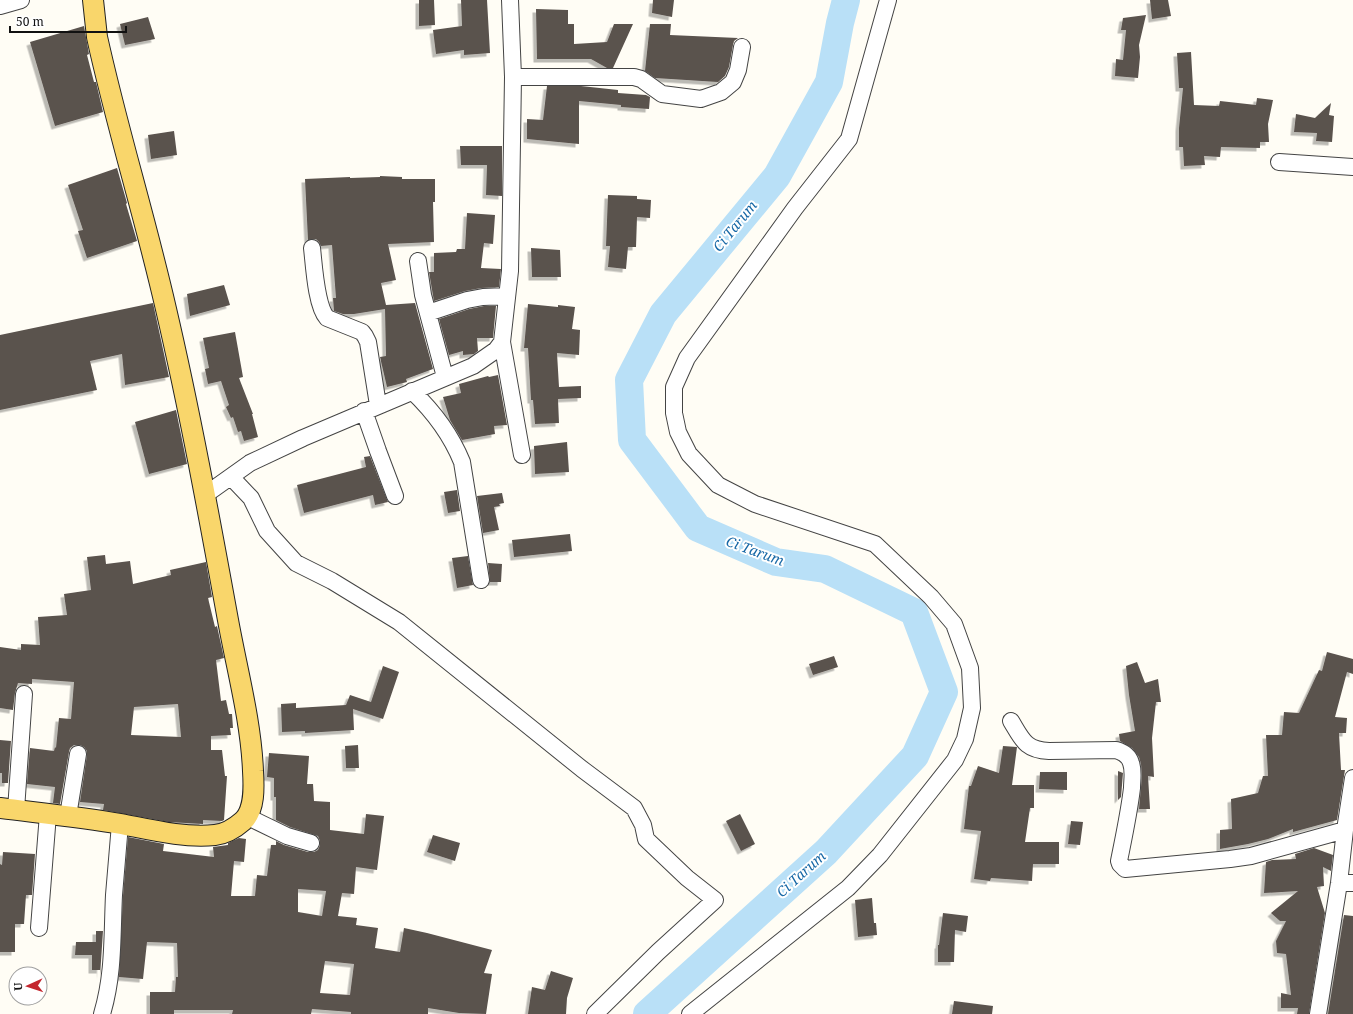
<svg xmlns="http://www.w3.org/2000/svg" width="1353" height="1014" font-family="'Noto Serif',serif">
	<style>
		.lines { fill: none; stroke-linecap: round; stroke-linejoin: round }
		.river { stroke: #b9e0f7; stroke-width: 28 }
		.building { fill: #5a524d; fill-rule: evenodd; filter: url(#shadow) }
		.minor-casing { stroke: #444; stroke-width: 18 }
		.major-casing { stroke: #222; stroke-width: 22 }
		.minor { stroke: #fff; stroke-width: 16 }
		.major { stroke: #f9d66b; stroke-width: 20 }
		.labels { text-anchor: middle; stroke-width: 4; stroke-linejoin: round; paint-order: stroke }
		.water-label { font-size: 14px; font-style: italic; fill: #1768a6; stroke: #fff }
	</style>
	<defs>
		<filter id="shadow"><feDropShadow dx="-3.5" dy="3.5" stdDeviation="0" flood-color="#0004"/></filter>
	</defs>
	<rect width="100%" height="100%" fill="#fffdf5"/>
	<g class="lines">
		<path class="river" d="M647,1014l179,-162 89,-96 29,-64 -30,-80 -89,-43 -49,-7 -78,-34 -66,-88 -3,-60 34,-66 114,-138 52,-94 11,-59 6,-23"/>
	</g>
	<path class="building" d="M419,0h15l1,25 -16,1z
		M461,0h26l3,53 -26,2v-5l-28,4 -3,-24 29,-4z
		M653,0h21l-2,17 -20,-4z
		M1150,0h18l3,16 -19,3z
		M536,9l32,1v14h6v20l33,-2 7,-18h19l-20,44h-6l-16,-9h-54z
		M1146,15l-7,30 1,12 -2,21 -23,-2 1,-17 7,1 3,-30h-5l2,-12z
		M148,17l7,22 -30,6 -5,-21z
		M650,24h21l-1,11 68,3 -4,3 -1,4 -4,22 -4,9 -7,6 -63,-4 -10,-7z
		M84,26l5,28 -2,1 7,27h2l7,30 -48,14 -25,-84z
		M1191,52l3,53 25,1 1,-5 36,4 1,-7 16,2 -5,24 1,18h-9v6l-39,-1 -1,10 -16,-1 1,9 -21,1 -1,-19h-4v-19l4,-40h-4l-2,-35z
		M547,86h34l37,4v3l28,2 4,2 -1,12 -28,-2v-2l-42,-4v43l-52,-5v-20l16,1z
		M1331,103l-2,12 5,1 -2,26 -16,-1 1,-8 -23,-1 2,-18 19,4z
		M174,131l3,24 -26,4 -3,-24z
		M460,146h42v50l-16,-1 1,-30h-26z
		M117,168l10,35 -1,1 11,37 -50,17 -9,-27 5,-1 -15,-45z
		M380,176l22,1v2h33v23h-2l1,40 -46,2 8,36 -15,3 5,22 29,-2 18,66 -27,10 1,3 -20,5 -7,-30 6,-1 -1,-47 -31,5h-11l-9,-3 -1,-13h3l-4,-53 -11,1 -2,-4 -3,-3 -8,1 -3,-61 45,-2v1l30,-1z
		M608,195l29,1v3l14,1 -1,18 -13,-1 -1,30h-8l-2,22 -18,-2 2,-21h-4z
		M467,213l28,2 -2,29 -9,-1 -3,25 20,1 -2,18 -18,1 -16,3 -31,10 -5,-29h5v-19l22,-1 1,-3h8z
		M531,248l29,2 1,27h-29z
		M224,285l6,20 -40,11 -3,-22z
		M153,303l16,74 -44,8 -3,-31 -32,7 7,29 -97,20v-75z
		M528,304l30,3v-2l17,2 -3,22 8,1 -1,25 -22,-2 2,34 22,-1v12l-23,1 1,24 -24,1 -2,-24h-2l-3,-52h-4z
		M484,306h12l-3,32h-16l1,13 -4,3 -11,1v-4l-14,4 -10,-36 30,-10z
		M235,332l8,45 -4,1 14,36h-1l6,23 -14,4 -3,-10 -3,1 -5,-15 -2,1 -5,-11 3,-2 -8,-24 -13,3 -3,-15 4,-1 -6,-30z
		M498,375l9,50 -13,1 1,8 -33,6 -12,-20 -7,-23 18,-4 -2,-9 29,-8 1,1z
		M176,410l11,54 -38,10 -14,-52z
		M567,442l2,30 -34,2 -1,-28z
		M370,456l18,46 -13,3 -2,-10 -69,18 -7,-28 69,-18 -2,-10z
		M457,490l3,21 -12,2 -4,-21z
		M502,493l2,10 -5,1 1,2 -6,1 5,23 -16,3 -6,-37z
		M570,534l2,17 -58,6 -2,-17z
		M105,555l1,9 24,-3 3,23 38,-9 -1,-5 36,-8 6,35 -4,1 7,29 2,-1 7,32 -8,2 5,41 5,-1 3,14h3l1,14h-3l1,7 -20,1v14h11l3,26h2l-3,44 -2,1 -19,-1v4l-34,-2 -66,-12 1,-6 -24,-2 7,-47v-4l-3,-4 -4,-2h-6l-4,3 -1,4 -9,52 -7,-1 2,-16 -28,-3 3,-36 24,3 1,-4 1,1 3,-30 12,1 3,-37 -42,-3v5l-14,-1 -3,10 -2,17 -13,-2v-61l21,3v-6l19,1 -2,-28 29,-2 -3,-21 27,-4 -4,-33zM178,704l3,33 -50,-2 3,-28z
		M468,556l5,29 -16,3 -5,-30z
		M488,563l14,1 -1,18h-11z
		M1327,652l26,7v15l-6,-2 -12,45 12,1 -1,15h-7l2,37h4l-8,50 -44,12v-3l-25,10 -20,5 -28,5v-19l12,-1 -1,-30 27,-6 5,-17h5l-2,-41h16l2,-23 15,1 20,-43 3,1z
		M834,656l4,11 -25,8 -4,-11z
		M1137,662l8,21 13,-4 3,23h-5l-4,36 2,39 -6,-1 2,33h-11l3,-33 -1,-12 -2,-7 -7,-9 -12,-7 -1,-7 16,-3 -6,-36 -3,-29z
		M383,666l16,6 -16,47 -30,-10 1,21 -49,3v-2l-23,1 -1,-28 15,-1v5l50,-3 4,-10 21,7z
		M0,740l11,1 -3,42h-6v-10h-2z
		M358,745l1,23h-13l-1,-22z
		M1003,746l14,1 -5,38h22v23h-4l-5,34h34v22h-26l-1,17 -41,-3 -1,3 -16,-2 7,-48 -17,-2 5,-43h2l7,-20 21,7z
		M269,753l40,3 -2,28h6l1,17 16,1v28l34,4 2,-20 18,2 -7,54 -21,-3 -2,27 -12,-1 -4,23 19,2 -1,7 22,3 -3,20 25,4 4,-24 23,5 65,17 -8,23 8,1 -6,40 -27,-1 -31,-5v6h-77v-2l-39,-3 -1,5h-79l1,-4h-59v4h-24v-22h25l1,-15h2l-1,-34 -30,-1 -4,37 -24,-2 4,-81 5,-59 36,7 -1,7 51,6 -1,-10 15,-2v-2l11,-5 7,1 -2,23 -10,-1 -3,35h24l2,-21 10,1 4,-31h5v-4l8,4 24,7h6l4,-2 2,-5v-4l-2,-5 -28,-9 -14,-7v-23h-2v-19l-7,-1zM298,889l28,2 -4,25 -24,-4zM325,961l29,3 -4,31 -30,-2z
		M1118,771l5,2 -2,24 -3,3z
		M1040,772h27v18l-28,-1z
		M740,814l15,30 -14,7 -15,-30z
		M1071,821l12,1 -3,23 -12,-1z
		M433,835l27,8 -5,18 -28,-9z
		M1314,848l19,7 -2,16 -8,-4 1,19 -7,1 8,26 -16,101h-12l1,-6h-17v-15l10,2 -5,-41 -9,-1 -1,-12 10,-20h-6l-9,-8 27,-22 -34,2 2,-31 6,-2 24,-1 -1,-5z
		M3,852l32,2 -3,41h-6l-2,29h-9v28h-15v-88l2,1z
		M872,898l2,25h2l1,12 -19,2 -3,-37z
		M943,913l25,3 -2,16 -11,-2 -1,32h-16v-17h1z
		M1344,915l9,1v98h-25z
		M96,931h7l-3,45v-6h-8v-15h-17l1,-13h20z
		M551,971l22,7 -6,20 -1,16h-38l4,-27 13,3z
		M954,1001l39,5 -1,8h-40z"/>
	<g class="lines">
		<g class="minor-casing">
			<path id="minor" d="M0,6l21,-6
				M513,77h121l7,2 21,15 39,5 20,-7 12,-10 5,-12 4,-23
				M1279,162l74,5
				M312,248c2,17 4,58 15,70l35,14 3,4 3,6 10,63
				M418,261l5,34 22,82
				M428,313l39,-13 16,-3 24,-1
				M502,342l20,113
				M412,391c21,20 39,44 50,71l19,118
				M364,411l14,40 17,45
				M231,477l20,21 16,33 29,32 36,18 67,41 183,147 52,39 9,17 3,14 41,39 28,22 -57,52 -63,62
				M205,495l45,-32 53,-25 170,-72 23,-16 6,-8 8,-71 3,-194 -3,-77
				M1011,721c11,18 14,29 38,30l67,-1c7,2 13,6 15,13 3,8 1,17 1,25 -3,25 -8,48 -13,73l1,3 5,5 105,-10 21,-3 94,-26
				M16,810l8,-116
				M68,816l10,-62
				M248,817l39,19 24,7
				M1339,883h14
				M39,928l9,-114
				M102,1014c12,-40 10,-78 12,-119 2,-24 4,-47 6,-71
				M690,1014l158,-126 32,-33 75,-95 10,-21 7,-31 -2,-40 -16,-44 -23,-27 -56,-53 -120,-40 -37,-19 -29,-31 -11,-22 -4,-19v-26l13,-29 108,-150 54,-69 39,-139
				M1318,1014l21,-131 6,-53 8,-52"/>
		</g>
		<g class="major-casing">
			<path id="major" d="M0,808c40,5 81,9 121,16 31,6 62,14 94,11 10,-1 20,-7 28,-14 12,-11 11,-34 10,-50 -2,-50 -16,-101 -25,-151 -19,-104 -38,-208 -62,-311 -21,-92 -49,-181 -69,-272l-4,-37"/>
		</g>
		<use href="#minor" class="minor"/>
		<use href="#major" class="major"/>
	</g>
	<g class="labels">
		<g class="water-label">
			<text transform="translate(735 226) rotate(-51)" y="5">Ci Tarum</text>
			<text transform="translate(755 551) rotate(20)" y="5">Ci Tarum</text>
			<text transform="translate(801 874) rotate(-42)" y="5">Ci Tarum</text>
		</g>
	</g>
	<g transform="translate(28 986) rotate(267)"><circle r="19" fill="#ffffff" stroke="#a0a0a0"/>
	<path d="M0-3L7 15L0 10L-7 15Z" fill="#c4262e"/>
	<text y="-6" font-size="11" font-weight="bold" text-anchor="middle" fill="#111111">U</text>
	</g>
	<path d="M10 26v6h116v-6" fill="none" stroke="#111111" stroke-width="2"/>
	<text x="16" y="26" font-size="12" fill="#111111" stroke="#ffffff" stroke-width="3" paint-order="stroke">50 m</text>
</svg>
